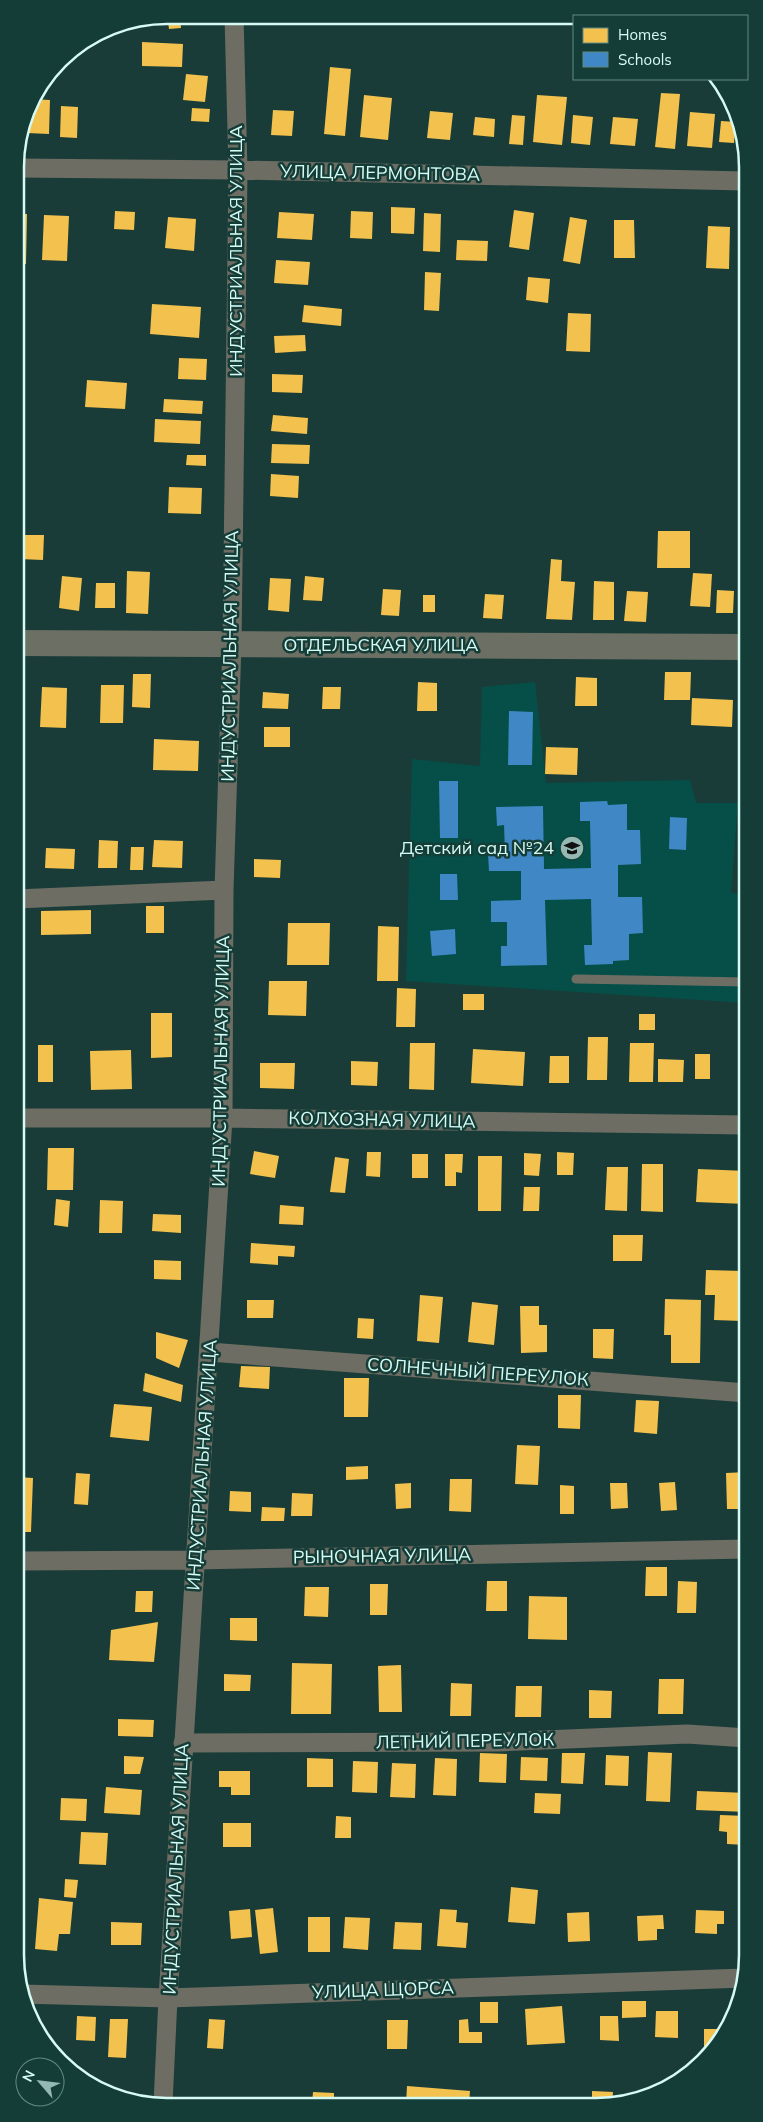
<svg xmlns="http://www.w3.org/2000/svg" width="763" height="2122" font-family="Mulish,sans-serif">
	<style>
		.built { fill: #054f48 }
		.homes { fill: #f2c14e }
		.schools { fill: #3f88c5 }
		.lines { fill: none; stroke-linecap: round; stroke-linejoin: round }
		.lane { stroke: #6e6d63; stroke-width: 9 }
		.street { stroke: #6e6d63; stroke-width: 19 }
		.secondary { stroke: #6c6f63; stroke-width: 26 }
		.labels { text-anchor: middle; stroke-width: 5; stroke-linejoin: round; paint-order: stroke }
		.street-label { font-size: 18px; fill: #d6faf4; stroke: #153d38 }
		.poi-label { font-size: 18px; fill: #d6faf4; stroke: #153d38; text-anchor: end }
		.rim { fill: none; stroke: #d6faf4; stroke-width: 2.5 }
	</style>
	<rect width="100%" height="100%" fill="#1a3c38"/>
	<path class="built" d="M535,682l11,101 144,-3 6,23h42l-7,90 15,1v109l-340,-22 6,-222 68,7 2,-79z"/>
	<path class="homes" d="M167,15h13l1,13 -12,1z
		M142,42l41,2 -1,23 -40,-1z
		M330,67l21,2 -6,67 -21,-2z
		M186,74l22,2 -3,26 -22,-2z
		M661,93l19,1 -5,55 -20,-2z
		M364,95l28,3 -4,42 -28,-3z
		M537,95l30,2 -5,48 -29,-3z
		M31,99l19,1 -1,34 -22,-1 1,-21z
		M61,106l17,1 -1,31 -17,-1z
		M192,108l18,1 -1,13 -18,-1z
		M273,110l21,1 -2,25 -21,-1z
		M430,111l23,2 -3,27 -23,-2z
		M690,112l25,2 -3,34 -25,-2z
		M512,115l13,1 -2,29 -14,-1z
		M573,115l20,2 -3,28 -19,-2z
		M475,117l20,2 -1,18 -21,-2z
		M613,117l25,2 -3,27 -25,-2z
		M721,121l15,1 -2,21 -15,-1z
		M391,207l24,1 -1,26 -23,-1z
		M514,210l20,3 -5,37 -20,-3z
		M115,211l20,1 -1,18 -20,-1z
		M351,211l22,1 -1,27 -22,-1z
		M279,212l35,2 -2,26 -35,-2z
		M424,213l17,1 -1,38 -17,-1z
		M15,214h12l-1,50h-10z
		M44,215l25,1 -2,45 -25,-1z
		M168,217l28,2 -2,32 -29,-3z
		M570,217l17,3 -7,44 -17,-3z
		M614,220h20l1,38h-21z
		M708,226l22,1 -1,42 -23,-1z
		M457,240l31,1 -1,20 -31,-1z
		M743,242h2v39h-4z
		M276,260l34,2 -2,23 -34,-2z
		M425,272l16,1 -2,38 -15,-1z
		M528,277l22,2 -2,24 -22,-3z
		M152,304l49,3 -2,31 -49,-4z
		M304,305l38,4 -1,17 -39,-4z
		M568,313l23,1 -1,38 -24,-1z
		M305,335l1,16 -31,2 -1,-17z
		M179,358l28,1 -1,21 -28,-1z
		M272,374l31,1 -1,18 -30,-1z
		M87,380l40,3 -2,26 -40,-2z
		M164,399l39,2 -1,13 -39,-2z
		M273,415l35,3 -1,16 -36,-3z
		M155,419l46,2 -1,23 -46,-2z
		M272,444l38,1 -1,19 -38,-1z
		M187,455h19v11l-20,-1z
		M271,474l28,2 -1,22 -28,-2z
		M169,487l33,1 -1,26 -33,-1z
		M658,531h32v37h-33z
		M20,535h24l-1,25 -24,-1z
		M551,559l11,1 -1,21 14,1 -3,38 -26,-1z
		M127,571l23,1 -2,42 -22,-1z
		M693,573l19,1 -2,33 -20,-1z
		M62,576l20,2 -3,33 -20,-3z
		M305,576l19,2 -2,23 -19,-1z
		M270,578l21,1 -2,33 -21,-2z
		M594,581l20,1v38h-21z
		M96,583h19v25h-20z
		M383,589l18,1 -2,26 -18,-1z
		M717,590l17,1 -1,22h-17z
		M627,591l21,1 -2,30 -22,-1z
		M485,594l19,1 -2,24 -19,-1z
		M423,595h12v17h-12z
		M665,672h26l-1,28h-26z
		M133,674h18l-1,34 -18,-1z
		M576,677l21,1v28h-22z
		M418,682l19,1v28h-20z
		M101,685h23l-1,38h-23z
		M42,687l25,1 -1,40 -26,-1z
		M323,687h18l-1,22h-18z
		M263,692l26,2 -1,15 -26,-1z
		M692,698l41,2 -1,27 -41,-2z
		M264,727h26v20h-26z
		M154,739l45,2 -1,30 -45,-1z
		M546,747l32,1 -1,27 -32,-1z
		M99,840l19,1 -1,27h-19z
		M154,840l29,1 -1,27 -30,-1z
		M131,847h13l-1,23h-13z
		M46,848l29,1 -1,20 -29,-1z
		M254,859l27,1 -1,18 -26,-1z
		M146,906h18v27h-18z
		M91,910v24l-50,1v-24z
		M288,923h42l-1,42h-42z
		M378,926l21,1 -1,54h-21z
		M269,981h38l-1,35 -38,-1z
		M397,988l19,1 -1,38h-19z
		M463,994h21v16h-21z
		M151,1013h21v44l-21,1z
		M639,1014h16v16h-16z
		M588,1037h20l-1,43h-20z
		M410,1043h25l-1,47 -25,-1z
		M630,1043h24l-1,39h-24z
		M38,1045h15v37h-15z
		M473,1049l52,3 -2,34 -52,-3z
		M131,1050l1,39 -41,1 -1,-39z
		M695,1054h15v25h-15z
		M550,1056h19v27h-20z
		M658,1059l26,1 -1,22h-25z
		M351,1061l27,1 -1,24 -26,-1z
		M260,1063h35l-1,26 -34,-1z
		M17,1064h3v26h-3z
		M48,1148h26l-1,42h-26z
		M254,1151l25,5 -4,22 -25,-4z
		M367,1152h14l-1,25 -14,-1z
		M557,1152l17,1 -1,22h-16z
		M524,1153l17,1 -2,22 -15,-1z
		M412,1154h16v24h-16z
		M445,1154h18l-1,19 -6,-1v14h-11z
		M478,1156h24l-1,55h-23z
		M335,1157l14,2 -4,34 -15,-1z
		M642,1164h21v48l-22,-1z
		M607,1167h21l-1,44 -22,-1z
		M698,1169l49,2 -1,33 -50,-2z
		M524,1187h16l-1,24h-16z
		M56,1199l14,2 -2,26 -14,-2z
		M100,1200l23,1 -1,32h-23z
		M280,1205l24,2 -1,18 -24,-1z
		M153,1214l28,1v18l-29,-2z
		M613,1235h30l-1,26h-29z
		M251,1243l44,3 -1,11 -16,-1v9l-28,-2z
		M154,1260l27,1v19l-27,-1z
		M706,1270l37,1 -1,50 -28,-1 1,-25h-10z
		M420,1295l23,2 -4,46 -22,-2z
		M665,1299l36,1 -1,63h-29v-28h-7z
		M247,1300h27l-1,18h-26z
		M472,1302l26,3 -4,40 -26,-3z
		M520,1306h19v19h8v27l-26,1z
		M358,1318l16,1 -1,20 -16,-1z
		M593,1329h21l-1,30 -20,-1z
		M156,1332l32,8 -9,28 -23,-10z
		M241,1366l29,1 -1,22 -30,-2z
		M145,1373l38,12 -2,17 -38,-11z
		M344,1378h25l-1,39h-24z
		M558,1395h23l-1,34 -22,-1z
		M636,1400l23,1 -2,33 -23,-2z
		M114,1404l38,3 -3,34 -39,-4z
		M517,1445l23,1 -2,39 -23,-1z
		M368,1466v13l-22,1v-13z
		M747,1472v37h-20l-1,-36z
		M76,1473l14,1 -2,31 -14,-1z
		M17,1477l16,1 -2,54h-14z
		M450,1479h22l-1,33 -22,-1z
		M675,1482l2,28 -16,1 -2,-28z
		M411,1483v25l-15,1 -1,-25z
		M610,1483h17l1,25 -17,1z
		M560,1485l14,1v28h-14z
		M230,1491l21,1v20l-22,-1z
		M292,1493l21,1 -1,22h-21z
		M262,1507l23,1 -1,13h-23z
		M646,1567h21v29h-22z
		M487,1581h20v30h-21z
		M678,1581l19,1 -1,31h-19z
		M370,1584h18l-1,31h-17z
		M305,1587h24l-1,30 -24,-1z
		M136,1591h17l-1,21h-17z
		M529,1596l38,1v43l-39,-1z
		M230,1618h27v23l-27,-1z
		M158,1622l-4,40 -45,-2 2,-30z
		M292,1663l40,1 -1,50h-40z
		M401,1665l1,47h-23l-1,-46z
		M224,1674l27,1 -1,16h-26z
		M659,1679h25l-1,35h-25z
		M451,1683l21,1 -1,32h-21z
		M516,1686h26l-1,31h-26z
		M589,1690l23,1 -1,27h-22z
		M118,1719l36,1 -1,17 -35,-1z
		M648,1752l24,1 -2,49 -24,-1z
		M480,1753l27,1 -1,29 -27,-1z
		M562,1753h23l-2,31 -22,-1z
		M606,1755l23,1 -1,30 -23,-1z
		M124,1756l20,1 -4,17h-16z
		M521,1757l27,1 -1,23 -27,-1z
		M307,1758l26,1v28h-26z
		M435,1758l22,1 -1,37 -23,-1z
		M353,1761l25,1 -1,31 -25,-1z
		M392,1763l24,1 -1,34 -25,-1z
		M219,1771h31v24h-19v-8h-12z
		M106,1787l36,3 -2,25 -36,-2z
		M697,1791l50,2v19l-51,-2z
		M535,1793l26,1 -1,20 -26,-1z
		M61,1798l26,1 -1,22 -26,-1z
		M720,1815l27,1 -1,29 -19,-1v-12l-8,-1z
		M336,1816l15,1v21h-16z
		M223,1823h28v24h-28z
		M81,1832l27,1 -2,32 -27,-1z
		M65,1879l13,1 -2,18 -12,-1z
		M511,1887l27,3 -3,34 -27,-2z
		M39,1898l34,4 -3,32h-11l-2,17 -22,-2z
		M739,1906l9,1v28l-10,-1z
		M273,1908l5,44 -18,2 -5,-44z
		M250,1909l2,28 -21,2 -2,-28z
		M440,1909l17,1 -1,12 12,1 -2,25 -29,-2z
		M696,1910l28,1v13h-7v10l-22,-1z
		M589,1912l1,29 -22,1 -1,-29z
		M663,1915l1,14h-7v11l-19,1 -1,-25z
		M308,1917h22v35h-22z
		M345,1917l25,1 -2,32 -25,-2z
		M111,1922l31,1 -1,22h-30z
		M395,1922l27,1 -1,27 -28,-1z
		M622,2001h24v16l-24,1z
		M480,2002h18v21h-18z
		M562,2006l3,37 -38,2 -2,-36z
		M656,2011h22v27l-23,-1z
		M77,2016l19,1 -1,24 -19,-1z
		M600,2016h18l1,25 -19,-1z
		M110,2019h18l-2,39 -18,-1z
		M209,2019l16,1 -2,29 -16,-1z
		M468,2019l1,13h13v11h-23v-23z
		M387,2020h21l-1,29h-20z
		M704,2029h22l-15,26 -7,6z
		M49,2048l8,1v10z
		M407,2086l63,5 -1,13h-63z
		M592,2091l21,1 -1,12h-20z
		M313,2092l21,1v11h-22z
		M502,2098l25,1 -1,5h-24z
		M209,2100l30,1v3h-30z"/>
	<path class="schools" d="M509,711l24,1 -1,53h-24z
		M439,781h19v57h-18z
		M607,801l1,4 19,-1v26h13l1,34 -23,1v32h24l1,36 -14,1v26l-16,1v3l-28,1 -1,-20h8l-1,-46 -46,1 2,65 -46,1v-20h6v-24h-16v-21l30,-1v-29h-32l-1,-18 17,-1 -1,-27 -7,1 -1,-19 47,-1 1,63 47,-1 -1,-47h-10v-19z
		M670,817l17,1 -1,32 -17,-1z
		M440,874h17l1,26h-18z
		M455,929l1,25 -24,2 -2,-25z"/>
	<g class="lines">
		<path class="lane" d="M576,979l170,3"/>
		<path class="street" d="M15,168l223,2 507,11
			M16,899l208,-9
			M17,1118h206l523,7
			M209,1352l538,41
			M17,1561l178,-1 552,-11
			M183,1743l315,-1 189,-8 60,4
			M22,1994l146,4 577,-20
			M163,2104l5,-106 55,-880 1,-228 8,-247 6,-473 -4,-155"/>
		<path class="secondary" d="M16,643l730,4"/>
	</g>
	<defs>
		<g id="school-disc" transform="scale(1.25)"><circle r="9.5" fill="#94b8b2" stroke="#153d38"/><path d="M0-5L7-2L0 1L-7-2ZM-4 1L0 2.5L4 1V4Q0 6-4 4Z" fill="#111"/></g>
	</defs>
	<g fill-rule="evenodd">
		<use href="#school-disc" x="572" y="848"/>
	</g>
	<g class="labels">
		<g class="street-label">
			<text transform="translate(380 173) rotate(1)" y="6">УЛИЦА ЛЕРМОНТОВА</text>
			<text transform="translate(236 251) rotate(-90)" y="6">ИНДУСТРИАЛЬНАЯ УЛИЦА</text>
			<text x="381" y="651">ОТДЕЛЬСКАЯ УЛИЦА</text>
			<text transform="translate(230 656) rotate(-89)" y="6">ИНДУСТРИАЛЬНАЯ УЛИЦА</text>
			<text transform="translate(221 1061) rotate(-89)" y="6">ИНДУСТРИАЛЬНАЯ УЛИЦА</text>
			<text transform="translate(382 1120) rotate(1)" y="6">КОЛХОЗНАЯ УЛИЦА</text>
			<text transform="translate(478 1372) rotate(4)" y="6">СОЛНЕЧНЫЙ ПЕРЕУЛОК</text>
			<text transform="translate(202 1465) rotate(-86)" y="6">ИНДУСТРИАЛЬНАЯ УЛИЦА</text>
			<text transform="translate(382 1556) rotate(-1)" y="6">РЫНОЧНАЯ УЛИЦА</text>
			<text transform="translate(465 1741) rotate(-1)" y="6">ЛЕТНИЙ ПЕРЕУЛОК</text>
			<text transform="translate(176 1869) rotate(-87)" y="6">ИНДУСТРИАЛЬНАЯ УЛИЦА</text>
			<text transform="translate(383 1990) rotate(-2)" y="6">УЛИЦА ЩОРСА</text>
		</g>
		<g class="poi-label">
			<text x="554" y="854">Детский сад №24</text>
		</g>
	</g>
	<path d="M0 0H763V2122H0ZM167 24H596A143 143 0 0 1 739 167V1955A143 143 0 0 1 596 2098H167A143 143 0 0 1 24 1955V167A143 143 0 0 1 167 24Z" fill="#153d38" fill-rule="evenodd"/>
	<path class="rim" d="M167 24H596A143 143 0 0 1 739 167V1955A143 143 0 0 1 596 2098H167A143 143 0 0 1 24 1955V167A143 143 0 0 1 167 24Z"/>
	<rect x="573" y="15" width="175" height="65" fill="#153d38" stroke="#628983"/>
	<rect x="583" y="28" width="25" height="15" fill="#f2c14e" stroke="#628983"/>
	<text x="618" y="40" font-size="15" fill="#d6faf4">Homes</text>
	<rect x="583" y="52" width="25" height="15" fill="#3f88c5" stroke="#628983"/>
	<text x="618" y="65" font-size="15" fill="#d6faf4">Schools</text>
	<g transform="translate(40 2082) rotate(298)"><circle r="24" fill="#153d38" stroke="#628983"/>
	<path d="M0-4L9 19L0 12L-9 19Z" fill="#94b8b2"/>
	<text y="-8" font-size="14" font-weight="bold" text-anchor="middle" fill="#d6faf4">N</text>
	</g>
</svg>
